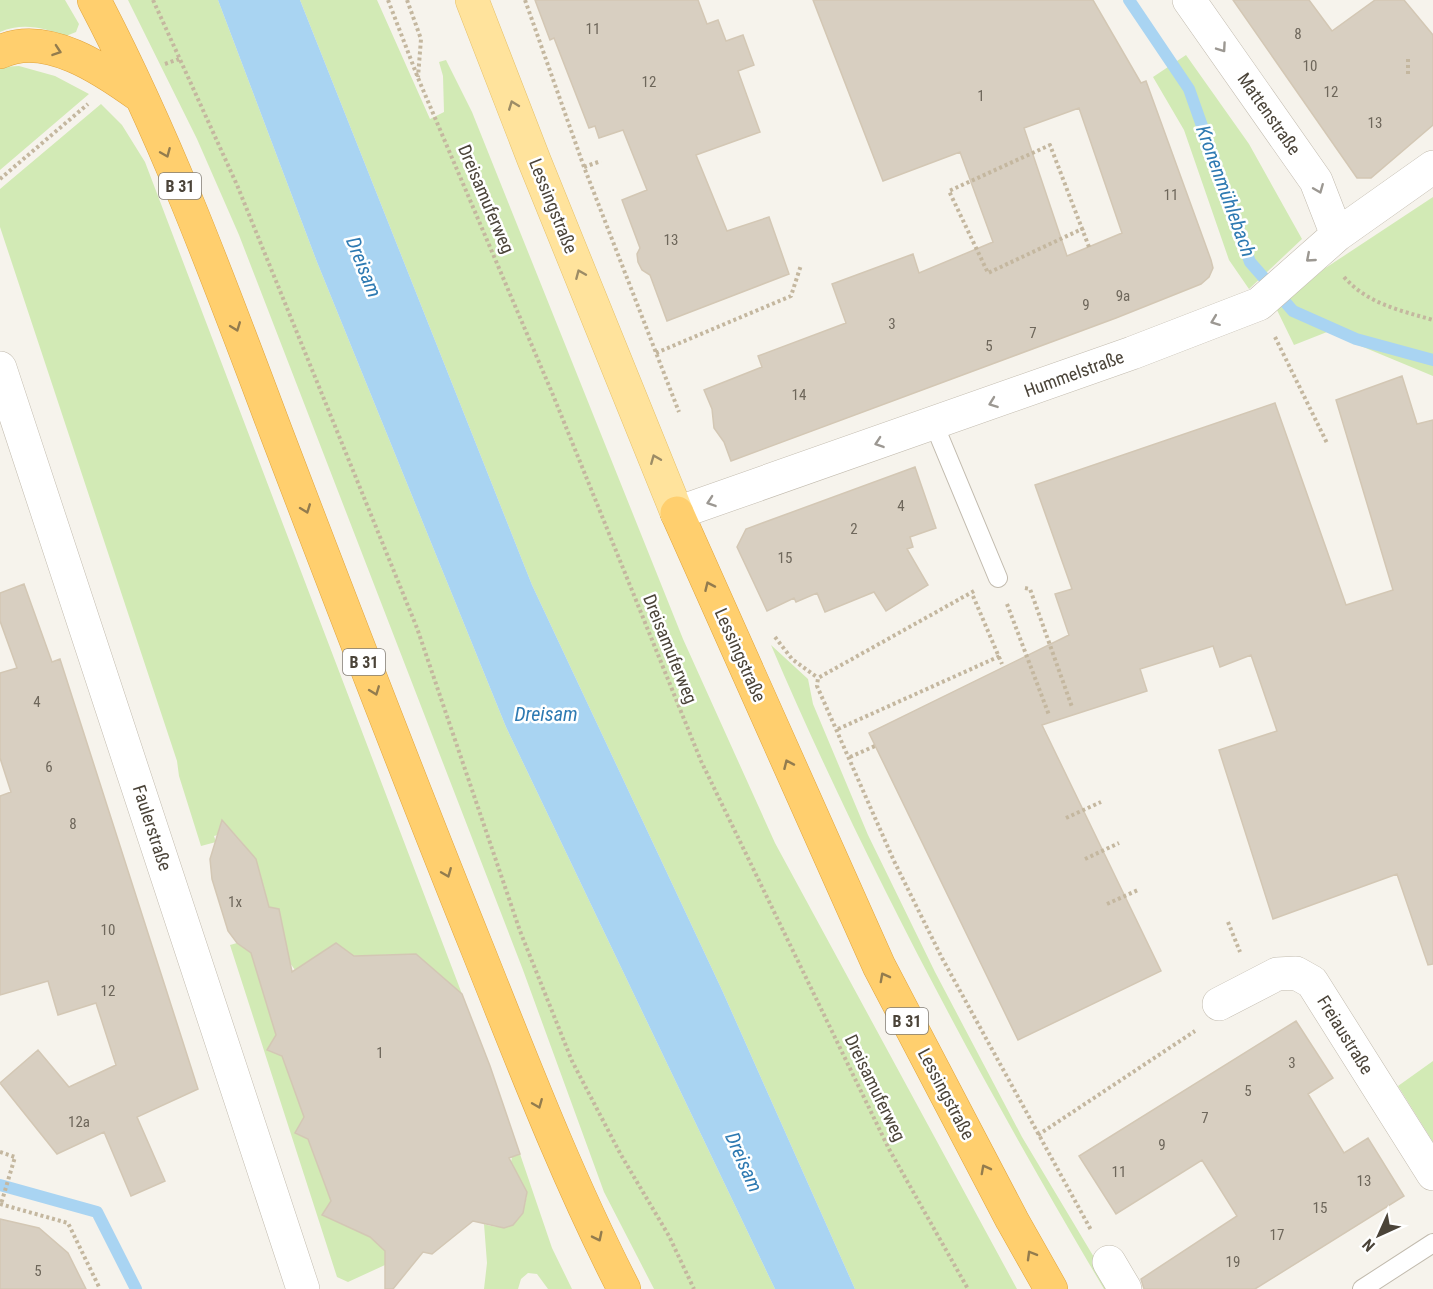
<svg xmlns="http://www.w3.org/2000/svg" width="1433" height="1289" font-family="'Roboto Condensed',sans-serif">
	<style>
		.green { fill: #d2eab5 }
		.water { fill: #a9d4f2 }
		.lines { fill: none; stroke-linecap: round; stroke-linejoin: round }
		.stream { stroke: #a9d4f2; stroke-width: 12 }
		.building { fill: #d8cfc1; stroke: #d3c7b4; stroke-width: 1.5; fill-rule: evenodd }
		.lane-casing { stroke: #c2bbae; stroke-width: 20 }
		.street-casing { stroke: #c2bbae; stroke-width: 34 }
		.primary-casing { stroke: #e6c16a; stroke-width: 34 }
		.highway-casing { stroke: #e0a43c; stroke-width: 34 }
		.path { stroke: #c4b79f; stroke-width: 4; stroke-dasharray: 3 3; stroke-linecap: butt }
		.lane { stroke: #fff; stroke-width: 18 }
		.street { stroke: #fff; stroke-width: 33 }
		.primary { stroke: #ffe39c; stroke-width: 33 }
		.highway { stroke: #ffcf6e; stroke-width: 33 }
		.oneway { stroke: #9c9892 }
		.oneway2 { stroke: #937c4e }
		.oneway3 { stroke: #9c8c66 }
		.labels { text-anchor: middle; stroke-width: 5; stroke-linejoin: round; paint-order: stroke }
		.number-label { font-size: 15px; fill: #6e675b }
		.shield { fill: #fff; stroke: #817c74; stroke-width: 1.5 }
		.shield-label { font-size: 16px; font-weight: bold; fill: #4b4439 }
		.street-label { font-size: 18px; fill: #4b4439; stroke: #fff }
		.water-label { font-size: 20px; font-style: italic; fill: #2e7ab2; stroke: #fff }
	</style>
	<rect width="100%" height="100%" fill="#f6f3ec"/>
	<path class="green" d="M0,0h65l14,24 -3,8 -10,4c-22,-8 -43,-14 -66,-4z
		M128,0h90l99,262 189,465 269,562h-121l-50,-97 -81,-222 -284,-735 -42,-96z
		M300,0h77l53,119 14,-7 -1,-36 -4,-14 7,-2 26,52 211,527 92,204 242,446h-162l-133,-299 -190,-405z
		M1186,55l63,89 53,95 -53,50 -20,-29 -45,-130 -31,-53z
		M19,66l36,10 34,18 -89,76v-103z
		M101,104l21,21 23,37 317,832 -46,-40 -71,2 -50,14 -5,-7 -11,-54 -10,-2c-9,-35 -11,-49 -37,-76l-18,5 2,6 -15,4 -22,-70 -2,-15 -177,-534v-38z
		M1433,197v179l-106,-44 -33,13 -17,-35 47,-41z
		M771,645l37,34 5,25 55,131 67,137 87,165 91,152h-9c-123,-208 -238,-422 -333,-644z
		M237,943l14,10 53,164 -9,16 13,6 23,62 -9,14 55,25 2,5 12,5 -6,6v9l-37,17 -11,-5 -107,-332z
		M1433,1061v81l-35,-56z
		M520,1154l32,94 20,41h-24l-11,-15 -9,-1 -7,6 -3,10h-34l3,-26 -3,-39c26,9 41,-5 43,-32l-18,-20 3,-15z"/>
	<path class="water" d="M218,0h82l232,585 190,405 133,299h-80l-269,-562 -189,-465z"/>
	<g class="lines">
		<path class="stream" d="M1129,0l60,89 61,173 43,49 63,28 77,21
			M0,1185l97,27 39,77"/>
	</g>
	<path class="building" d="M535,0h163l9,24 11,-4 8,21 17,-6 11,30 -16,6 22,61 -64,23 31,76 42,-14 20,57 -122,47 -17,-46 -8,-5 -4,-8 -1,-8 3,-6 -18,-48 25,-10 -24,-60 -24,8 -4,-12 -6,2 -35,-90 -4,2z
		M813,0h280l48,83 5,-2 65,179 2,8 -4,9 -8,7 -85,34 -385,143 -7,-19 -10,-14 -2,-19 -8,-19 58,-23 -4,-11 88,-33 -14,-39 81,-30 6,19 74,-31 -33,-90 -77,29zM1079,108l43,125 -55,23 -43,-128z
		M1233,0h76l23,31 43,-31h29l29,35v90l-62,53h-14z
		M1402,376l15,48 16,-4v544l-5,1 -31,-91 -124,45 -54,-169 58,-19 -26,-76 -31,12 -7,-21 -73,23 7,22 -105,34 119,246 -143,69 -149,-307 200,-98 -14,-41 17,-5 -37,-104 240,-82 71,202 47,-15 -57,-190z
		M915,467l21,61 -26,9 3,10 -6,2 21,36 -42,26 -12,-19 -49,20 -8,-19 -21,9 -2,-4 -27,13 -30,-64 9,-18z
		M24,584l28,78 8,-3 138,430 -61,28 28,64 -34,15 -27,-64 -47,22 -57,-71 38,-33 31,37 47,-22 -20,-62 -38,12 -10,-34 -48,14v-199l11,-4 -11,-34v-85l17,-5 -17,-47v-28z
		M222,820l34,39 13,48 10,2 13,63 44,-29 18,13 62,-2 46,40 28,72 30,88 -11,4 18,34 -4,21 -10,12 -9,3 -31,-7 -41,33 -9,-2 -30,37h-8v-38l-15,-14 -48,-22 9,-14 -23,-62 -13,-6 9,-16 -22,-61 -15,-6 9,-15 -25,-82 -14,-10 -9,-12 -16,-52 -2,-20z
		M1296,1021l37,57 -25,16 36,59 24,-15 36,58 -149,93h-111l-3,-10 96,-63 -35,-56 -86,54 -37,-58z
		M0,1219l39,9 29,25 18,36h-86z"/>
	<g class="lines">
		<g class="lane-casing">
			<path id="lane" d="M934,424l64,154
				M1362,1289l71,-46"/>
		</g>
		<g class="street-casing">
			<path id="street" d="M1189,0l127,181 21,54
				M0,368l303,921
				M677,513l455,-160 127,-49 78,-69 96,-68
				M1219,1004l58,-30 19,-1 16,9 121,192
				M1109,1262l16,27"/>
		</g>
		<g class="primary-casing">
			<path id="primary" d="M472,0l62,160 143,353"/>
		</g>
		<g class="highway-casing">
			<path id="highway" d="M94,0c73,139 127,286 182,432 66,173 132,345 201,516 46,115 90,230 147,341
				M0,52c46,-22 104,18 140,44
				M677,513l202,453 133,254 39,69"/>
		</g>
		<path class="path" d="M153,0l84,185 180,443 103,303 52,130 49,94 48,81 25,53
			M388,0l30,78 135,317 148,366 188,388 79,140
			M407,0l14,39 -3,38
			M525,0l59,167 95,245
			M1408,59v17
			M165,64l14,-5
			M584,167l17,-6
			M0,179l88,-75
			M1084,228l-96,45 -39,-82 101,-46 39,102
			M1344,277c24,27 55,33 89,43
			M1275,337l52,106
			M656,353l135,-57 10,-31
			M1025,588l5,1 42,118
			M974,591l-156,87 -1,8 77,175 48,97 149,272
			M973,596l29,68
			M1007,604l42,111
			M775,637l17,22 26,19
			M838,729l162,-73
			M850,757l25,-11
			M1066,818l35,-16
			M1085,859l34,-16
			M1107,904l31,-14
			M1228,922l12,30
			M1038,1135l157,-104
			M0,1152l15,5 -14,47
			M0,1204l68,19 32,66"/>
		<use href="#lane" class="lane"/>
		<use href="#street" class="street"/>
		<use href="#primary" class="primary"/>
		<use href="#highway" class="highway"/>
	</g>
	<defs><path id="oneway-chevron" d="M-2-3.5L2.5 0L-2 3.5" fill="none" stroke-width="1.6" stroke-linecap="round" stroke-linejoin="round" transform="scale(1.5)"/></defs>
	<g class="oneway">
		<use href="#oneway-chevron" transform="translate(1222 48) rotate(55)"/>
		<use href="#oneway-chevron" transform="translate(1319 189) rotate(68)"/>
		<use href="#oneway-chevron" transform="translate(1310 258) rotate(139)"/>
		<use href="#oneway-chevron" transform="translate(1215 321) rotate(159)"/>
		<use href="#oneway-chevron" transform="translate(993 403) rotate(160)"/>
		<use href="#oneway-chevron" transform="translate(879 443) rotate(161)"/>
		<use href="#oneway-chevron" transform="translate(711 502) rotate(161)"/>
	</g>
	<g class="oneway2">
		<use href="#oneway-chevron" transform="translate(57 51) rotate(19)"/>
		<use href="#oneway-chevron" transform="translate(166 153) rotate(67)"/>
		<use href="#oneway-chevron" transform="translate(236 327) rotate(69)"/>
		<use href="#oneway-chevron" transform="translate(306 509) rotate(69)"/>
		<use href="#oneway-chevron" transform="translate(709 586) rotate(-114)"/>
		<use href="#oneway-chevron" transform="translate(375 691) rotate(69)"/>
		<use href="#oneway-chevron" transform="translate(788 764) rotate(-114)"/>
		<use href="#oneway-chevron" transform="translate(447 873) rotate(68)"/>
		<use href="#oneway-chevron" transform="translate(884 977) rotate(-118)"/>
		<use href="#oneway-chevron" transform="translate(538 1104) rotate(68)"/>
		<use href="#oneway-chevron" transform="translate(985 1169) rotate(-118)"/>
		<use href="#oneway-chevron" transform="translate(598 1237) rotate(64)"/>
		<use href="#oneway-chevron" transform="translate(1031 1255) rotate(-120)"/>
	</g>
	<g class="oneway3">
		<use href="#oneway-chevron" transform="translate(513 105) rotate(-111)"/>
		<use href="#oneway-chevron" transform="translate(580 274) rotate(-113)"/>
		<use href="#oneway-chevron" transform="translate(655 459) rotate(-112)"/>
	</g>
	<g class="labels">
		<g class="number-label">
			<text x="593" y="34">11</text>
			<text x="1298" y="39">8</text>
			<text x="1310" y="71">10</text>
			<text x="649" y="87">12</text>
			<text x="1331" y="97">12</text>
			<text x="981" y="101">1</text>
			<text x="1375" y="128">13</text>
			<text x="1171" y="200">11</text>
			<text x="671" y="245">13</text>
			<text x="1123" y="301">9a</text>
			<text x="1086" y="310">9</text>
			<text x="892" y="329">3</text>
			<text x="1033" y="338">7</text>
			<text x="989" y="351">5</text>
			<text x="799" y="400">14</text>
			<text x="901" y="511">4</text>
			<text x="854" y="534">2</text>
			<text x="785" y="563">15</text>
			<text x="37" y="707">4</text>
			<text x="49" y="772">6</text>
			<text x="73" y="829">8</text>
			<text x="235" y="907">1x</text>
			<text x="108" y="935">10</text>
			<text x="108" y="996">12</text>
			<text x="380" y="1058">1</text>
			<text x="1292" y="1068">3</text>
			<text x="1248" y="1096">5</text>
			<text x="1205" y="1123">7</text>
			<text x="79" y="1127">12a</text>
			<text x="1162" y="1150">9</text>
			<text x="1119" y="1177">11</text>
			<text x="1364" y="1186">13</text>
			<text x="1320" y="1213">15</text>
			<text x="1277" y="1240">17</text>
			<text x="1233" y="1267">19</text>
			<text x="38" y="1276">5</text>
		</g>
		<g class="shield">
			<rect x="159" y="173" width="42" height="26" rx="4.5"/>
			<rect x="343" y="649" width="42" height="26" rx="4.5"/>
			<rect x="886" y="1008" width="42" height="26" rx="4.5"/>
		</g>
		<g class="shield-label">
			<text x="180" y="192">B 31</text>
			<text x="364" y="668">B 31</text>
			<text x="907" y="1027">B 31</text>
		</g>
		<g class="street-label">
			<text transform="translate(1269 114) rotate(55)" y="6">Mattenstraße</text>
			<text transform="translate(486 199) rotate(67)" y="6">Dreisamuferweg</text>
			<text transform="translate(553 206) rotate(68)" y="6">Lessingstraße</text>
			<text transform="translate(1074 374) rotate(-20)" y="6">Hummelstraße</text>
			<text transform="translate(670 649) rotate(68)" y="6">Dreisamuferweg</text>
			<text transform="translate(740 655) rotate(66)" y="6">Lessingstraße</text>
			<text transform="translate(152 828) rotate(72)" y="6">Faulerstraße</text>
			<text transform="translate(1345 1035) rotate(58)" y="6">Freiaustraße</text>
			<text transform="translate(875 1088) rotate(64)" y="6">Dreisamuferweg</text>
			<text transform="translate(946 1094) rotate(62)" y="6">Lessingstraße</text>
		</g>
		<g class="water-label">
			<text transform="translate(1226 191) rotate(70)" y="7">Kronenmühlebach</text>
			<text transform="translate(364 267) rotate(68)" y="7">Dreisam</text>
			<text x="546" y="721">Dreisam</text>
			<text transform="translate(744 1162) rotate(66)" y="7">Dreisam</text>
		</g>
	</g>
	<g transform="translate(1379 1235) rotate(225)" stroke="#ffffff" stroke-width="4.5" paint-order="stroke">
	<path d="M0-4.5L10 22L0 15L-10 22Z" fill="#4b4439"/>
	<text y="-9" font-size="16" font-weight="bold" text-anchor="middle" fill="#4b4439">N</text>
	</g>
</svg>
